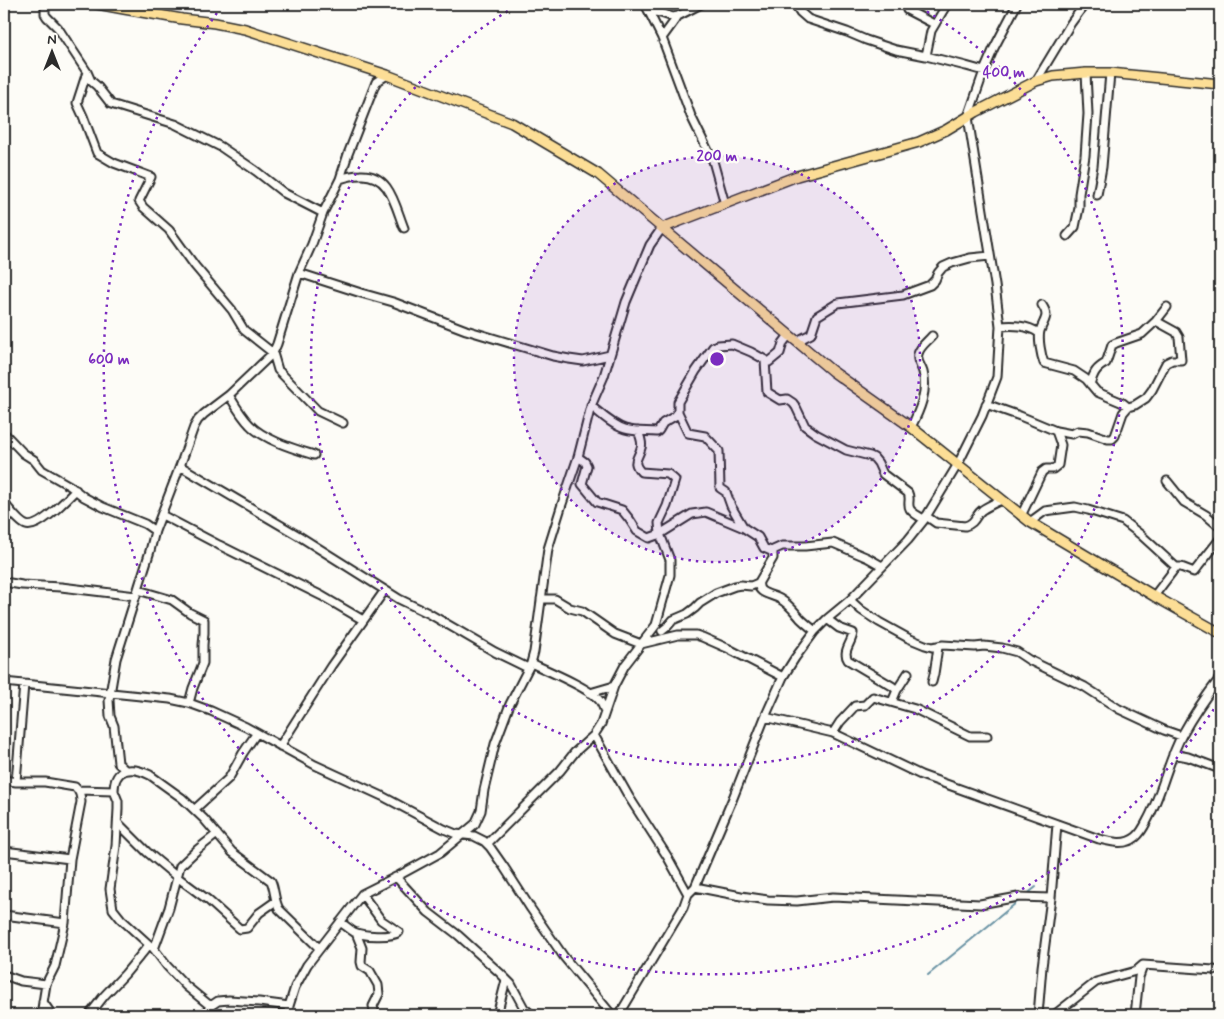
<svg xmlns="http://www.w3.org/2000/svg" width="1224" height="1019" font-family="Mynerve,sans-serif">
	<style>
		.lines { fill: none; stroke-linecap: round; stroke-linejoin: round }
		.stream { stroke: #6a93a4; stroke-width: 2 }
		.minor-casing { stroke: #2b2b2b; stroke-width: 11 }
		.major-casing { stroke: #2b2b2b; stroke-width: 12 }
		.minor { stroke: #fdfcf7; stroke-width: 7 }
		.major { stroke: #fcde96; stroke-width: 9 }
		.ring { fill: none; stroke: #7b2cbf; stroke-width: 2.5; stroke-dasharray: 2.5 5 }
		.centre { fill: #7b2cbf; stroke: #fdfcf7; stroke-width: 2.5 }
		.ring-label { font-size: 15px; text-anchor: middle; font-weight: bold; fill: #7b2cbf; stroke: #fdfcf7; stroke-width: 4.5; stroke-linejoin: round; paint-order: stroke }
	</style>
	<rect width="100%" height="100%" fill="#fdfcf7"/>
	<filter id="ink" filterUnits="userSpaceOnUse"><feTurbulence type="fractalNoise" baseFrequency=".02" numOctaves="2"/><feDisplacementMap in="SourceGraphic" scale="10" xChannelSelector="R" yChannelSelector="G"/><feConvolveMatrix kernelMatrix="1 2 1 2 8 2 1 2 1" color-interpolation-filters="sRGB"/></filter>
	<g filter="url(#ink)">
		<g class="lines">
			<path class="stream" d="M1026,895l10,-8
				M928,975l93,-76"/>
			<g class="minor-casing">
				<path id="minor" d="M45,4v10l2,3 11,11 29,44 4,9 6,5 14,18 64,20 46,23 35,24 28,22 39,20
					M645,4l17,34 29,78 22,45 12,43
					M795,4l5,8 8,7 39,13 19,8 30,10 30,6 40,10 18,5
					M908,4l-1,6 27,14
					M649,11l12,2 12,4 5,-1 23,-12
					M662,38l16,-22
					M926,56l5,-25 16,-27
					M87,72l-10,31 6,13 14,37 17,10 37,14 -12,24 4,6 26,23 26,36 37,44 12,20 29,23 5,17 40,41 25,12
					M1036,81l35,-58 14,-19
					M340,179c6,-2 13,-4 20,-4 30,-2 35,31 44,53
					M1097,195l5,-28 8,-94
					M1067,236l8,-9 4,-19v-14l6,-38 3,-42 -2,-41
					M299,273l62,20 32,9 73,28 87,26 16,3 14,2 27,-6
					M1042,305c8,12 2,14 -2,26 -2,8 1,24 4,32l30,8 12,8 11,13 26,11 5,4
					M1000,326c14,-1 27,-1 39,7
					M797,341l14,-7 6,-18 21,-13 65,-8 27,-10 5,-5 3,-7 5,-6 9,-4 18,-5 20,-2
					M765,360l2,32 13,8 7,-1 6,4 3,4 9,19 11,8 30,16 24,6 4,2 4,5 5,11 25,19c3,6 -1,11 2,16 3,5 10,7 14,11
					M1090,384c4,-11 5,-15 16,-21l6,-18 4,-2 26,-9 14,-13 11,-14
					M229,395c6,10 12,21 21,30 14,15 45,24 64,30
					M986,404l34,12 36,15 16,3 6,-3 10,1 20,7h4l3,-3 8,-23 5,-6 7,-2 11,-7 6,-8 14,-27 6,-3h9l-2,-23 -3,-5 -20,-11
					M591,406c10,8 21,19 34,23 10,3 21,2 32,3l2,-2 4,-7 12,-7 3,-4v-10l18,-31 17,-24 5,-2 14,-1 19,8 18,10 11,-9 3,-10 6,-8
					M678,412l10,21 17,3 14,15 1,37 6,4 5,14 13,22 14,9 6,11 7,3 2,2v5l-14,24c-3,12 13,12 21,17 9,5 14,12 20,19 5,5 10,9 15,13
					M911,427c9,-17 17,-36 12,-55 -2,-7 -7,-11 -5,-18 2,-8 9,-12 14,-18
					M4,433l19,20 11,7 8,10 28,16 14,11 19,10 42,17 10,7
					M578,457l7,5 2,4 -5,18 15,18 25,8 8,10 7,11 12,7 11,-4 32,-20 14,-2 38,16
					M180,466l119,70 100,63 29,14 67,39 33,16
					M1167,481l17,21 22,13 14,12
					M4,503c4,5 16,20 22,22 12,5 41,-26 50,-35
					M162,515l57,30 103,51 41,24
					M926,516l10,7 29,3c11,-3 10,-11 17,-16 6,-4 13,-7 19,-10
					M1021,516l21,-44 4,-3h7l5,-4 3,-20 -5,-14
					M1030,522l15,-11 30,-4 13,3 35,11 18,14 35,32
					M771,551l11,-5h23l28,-3 35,15 14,8
					M4,582l18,3 39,2 75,9
					M138,590l34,10 18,13 14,7v13l-1,12v18l-10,25 -4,15
					M1154,596l22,-29h5l13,5 26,-33
					M541,599h14l15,9 12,3 33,23 26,10 37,-9h18l6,2 25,11 56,29
					M850,600l11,10 18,12 29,16 17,7 7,2 11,-2 32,2 9,-1 18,2 15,4 12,8 56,27 34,22 45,21 17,6
					M827,619l12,9 14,5c-1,10 -11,18 -5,27l44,26 5,4
					M662,631l5,-4 6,-7 14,-6 8,-6 5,-5 16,-10 19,-7 6,-1 10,1 7,-3
					M531,663c15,7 61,26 69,38 2,3 4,8 5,11
					M4,682l166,17 19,4 22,8 35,16 69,38 67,31 62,33 12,5 18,2 10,5 6,6 14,20 27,42 33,48 48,58
					M932,682l2,-8 4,-27
					M24,684l-8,98h29l30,5c5,4 6,9 6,15l-11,57 -5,64 -10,43 -9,18 -5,31
					M590,693l24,-7
					M892,702l5,-12 11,-17
					M765,717l68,16 88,42 178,64c13,3 26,7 37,-2 5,-4 8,-10 11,-16 15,-27 20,-58 35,-86 11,-20 24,-39 38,-57
					M833,733l7,-11 15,-16 10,-1 8,-8 42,12 55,27h17
					M594,735l35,62 38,59 21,38
					M280,746l51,-80 54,-76
					M1173,754l15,3 32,12
					M125,770l-7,-7 -4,-37 -4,-10 -1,-16 7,-41 34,-108 5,-20 25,-65 14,-39 4,-7 6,-6 25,-19 44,-42 4,-9 22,-71 13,-29 11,-31 17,-34 8,-25 28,-72 11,-7
					M4,780l12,2
					M79,790l35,1c0,-24 18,-25 36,-16l32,23 22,21 28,33 39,29c4,9 3,19 8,28l40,39
					M114,791l4,10v8l-2,37 -6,43 3,20 8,10 33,30 13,17 19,20 22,18 4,1 6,-4 11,-1 30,2 30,4
					M195,809l34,-31 14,-25 13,-19
					M118,823l29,29 30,25 31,23 32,29 7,-1 12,-15 17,-12
					M487,844l73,-73 15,-19 19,-17 7,-11 13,-38 11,-21 31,-40 14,-50v-15l-10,-26 -1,-11 8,-17 8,-26 -7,-6 -27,-2c-10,-11 -3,-12 0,-24 2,-5 -1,-12 -3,-17
					M4,851l66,8
					M396,877l32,35 30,23 42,38 11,11 13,24 8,7
					M695,887l46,9 27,4 29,1 36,-4 147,7 38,-7 33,1
					M4,915l61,8
					M340,922c5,3 9,7 14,10 8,4 37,6 45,0l-18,-12 -19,-26
					M356,933l6,15 -1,14 1,4 8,5 8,14 1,9 -6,12 2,9
					M154,949l15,-41 11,-42 18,-17 19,-15
					M4,975l17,6 25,3
					M43,1002l9,13
					M90,1014l14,-18 21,-22 24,-29
					M204,1015l8,-10
					M288,1015l1,-9 6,-19 12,-22 55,-71 34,-17 44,-24 35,-29 6,-13 3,-21 11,-46 15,-40 21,-41 3,-11 14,-103 14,-45 16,-47 13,-51 13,-30 22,-74 24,-57 12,-17
					M497,1015l9,-35
					M619,1015l64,-107 5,-14 7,-7 38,-89 32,-81 18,-40 12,-19 20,-27 12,-12 23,-19 58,-60 16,-20 34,-56 24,-48 15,-39 3,-51 -5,-41 -27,-168 16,-46 10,-23 23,-44
					M1038,1015l4,-48 9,-69 6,-74
					M1054,1015l42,-33 40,-11 7,-6 71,5
					M1135,1015l4,-38 4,-11"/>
			</g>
			<g class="major-casing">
				<path id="major" d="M97,4l27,5 58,10 33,4 30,6 142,46 125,48 86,51 64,54 170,143 79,56 119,95 124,74 66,37
					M662,228l135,-52 122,-34 27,-12 30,-18 60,-31 17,-5 33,-3h24l110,11"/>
			</g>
			<use href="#minor" class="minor"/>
			<use href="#major" class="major"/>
		</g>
	</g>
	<circle cx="717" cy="359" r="203" fill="#7b2cbf" fill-opacity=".12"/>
	<g class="ring">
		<circle cx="717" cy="359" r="203"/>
		<path d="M914 4A406 406 0 1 1 520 4"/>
		<path d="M1218 703A608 608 0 1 1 222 6"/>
	</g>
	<circle cx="717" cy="359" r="8" class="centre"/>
	<g class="ring-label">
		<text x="1004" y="77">400 m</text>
		<text x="717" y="161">200 m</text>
		<text x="109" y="364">600 m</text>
	</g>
	<rect width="1224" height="1019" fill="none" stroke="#fdfcf7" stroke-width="20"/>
	<rect x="10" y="10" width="1204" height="999" fill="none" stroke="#2b2b2b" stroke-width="2" filter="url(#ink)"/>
	<g transform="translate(52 52)" stroke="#fdfcf7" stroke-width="4" paint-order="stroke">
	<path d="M0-4L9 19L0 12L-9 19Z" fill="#2b2b2b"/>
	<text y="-8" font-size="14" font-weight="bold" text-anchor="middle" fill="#2b2b2b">N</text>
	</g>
</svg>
